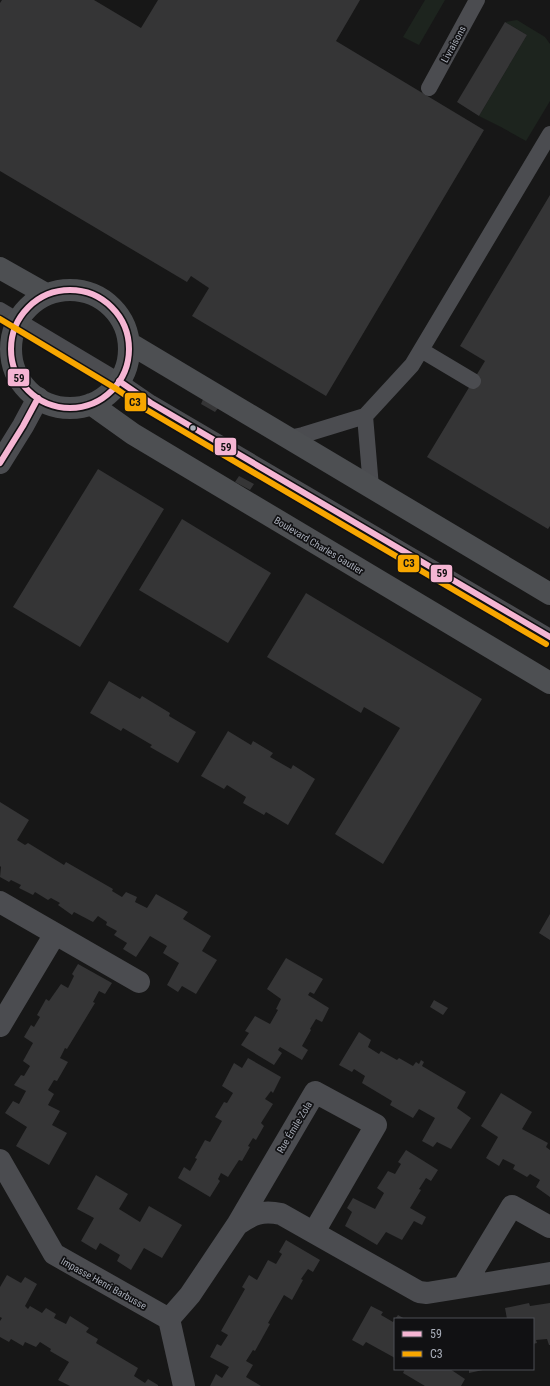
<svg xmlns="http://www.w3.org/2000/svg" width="550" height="1386" font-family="'Roboto Condensed',sans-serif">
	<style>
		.green { fill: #1d241e }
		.building { fill: #353536 }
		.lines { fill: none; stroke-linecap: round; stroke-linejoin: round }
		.lane { stroke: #4b4c50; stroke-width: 16 }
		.street { stroke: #4b4c50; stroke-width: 22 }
		.primary { stroke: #4d4f52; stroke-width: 22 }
		.bus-1-casing { stroke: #111113; stroke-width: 9 }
		.bus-2-casing { stroke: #111113; stroke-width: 9 }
		.bus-1 { stroke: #f5b5d3; stroke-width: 6 }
		.bus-2 { stroke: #f7a600; stroke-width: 6 }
		.bus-dot { fill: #a8adb8; stroke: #111113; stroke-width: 1.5 }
		.labels { text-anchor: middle; stroke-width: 3.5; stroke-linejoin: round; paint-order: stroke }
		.street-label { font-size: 10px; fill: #a8adb8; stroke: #111113 }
		.line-badge { stroke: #111113; stroke-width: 1.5 }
		.pale-badge-label { font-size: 11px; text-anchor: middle; font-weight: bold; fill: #111 }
	</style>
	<rect width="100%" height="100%" fill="#171717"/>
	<path class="green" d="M425,0h20l-26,45 -16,-8z
		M517,20l28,17 5,7v57l-24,40 -25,-14 -22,-11 48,-81 -22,-13z"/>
	<path class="building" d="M2,0h92l47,28 17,-28h202l-24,41 148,89 -158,266 -134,-80 17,-28 -18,-12 -4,6 -187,-111v-168z
		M505,22l22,13 -48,81 -22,-14z
		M550,195v331l-2,3 -121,-72 58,-96 -25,-15z
		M204,397l15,10 -4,5 -14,-8z
		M98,469l66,40 -84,138 -67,-40z
		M239,476l15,8 -4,6 -15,-8z
		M182,519l89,54 -43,70 -89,-53z
		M306,593l176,106 -99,165 -48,-30 65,-106 -36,-21 -3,6 -94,-56z
		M109,681l31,18 2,-3 28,17 -1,3 27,16 -18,31 -28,-16 2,-2 -29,-17 -2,3 -31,-18z
		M228,731l23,14 2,-4 20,12 -3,4 21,12 2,-4 22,14 -27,46 -22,-13 -2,3 -21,-12 3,-6 -19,-12 -3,4 -23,-13z
		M0,802l29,18 -12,20 8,5 3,-2 36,22 2,-3 47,27 -1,2 10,6 4,-5 11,5 -2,5 12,6 9,-14 32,18 -5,7 28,17 -9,15 15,9 -21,34 -14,-8 -4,6 -11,-7 12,-22 -16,-10 4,-7 -17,-10 -14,21 -13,-8 4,-6 -13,-8 3,-4 -11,-6 1,-3 -9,-6 -5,6 -19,-10 -2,3 -14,-10 2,-2 -9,-5 -3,2 -13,-8 -2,3 -14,-7 2,-3 -10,-5 -2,2 -9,-5 1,-10 -1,-1z
		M550,914v26l-11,-7z
		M286,958l37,21 -9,15 -4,-2 -2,3 21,13 -7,14 -6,-3 -6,10 1,1 -9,16 6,4 -6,10 -22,-13 -2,3 4,3 -8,12 -33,-20 8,-12 -4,-2 10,-15 15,8 8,-14 -2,-1 5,-10 -14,-10z
		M78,964l34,19 -7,11 -6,-3 -6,11 2,1 -28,46 -2,-1 -5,10 8,4 -11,19 -3,-1 -6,10 6,4 -6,11 12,6 -8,14 15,8 -18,32 -33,-19 11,-19 -22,-14 8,-12 6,3 7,-13 -12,-6 7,-10 3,1 6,-10 -7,-5 10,-18 -9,-6 7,-12 3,2 6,-10 -3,-2 9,-16 3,2 12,-17 7,4 6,-12 -2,-2z
		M434,1000l14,8 -5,7 -13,-8z
		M359,1032l12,8 -3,7 11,7 2,-3 16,9 2,-2 14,8 3,-4 3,2 2,-4 3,2 -2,4 44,26 -9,16 14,10 -20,31 -14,-7 -4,5 -11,-6 13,-23 -16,-9 -6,9 -23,-13 2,-4 -30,-18 3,-7 -11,-7 -2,3 -13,-7z
		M248,1058l33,19 -8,16 -2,-2 -6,8 8,5 -12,19 3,3 -8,14 -3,-2 -5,8 2,1 -8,14 -3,-1 -11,17 -7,-4 -3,6 2,2 -10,16 -32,-19 6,-11 6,4 7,-12 -2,-1 10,-18 5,2 12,-21 -7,-4 9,-15 3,1 6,-10 -11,-7 12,-23 8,5z
		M501,1093l31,19 -10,17 26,14 -2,4 4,3v47l-14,-10 4,-7 -10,-6 -3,3 -14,-8 2,-4 -12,-6 -4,7 -13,-8 12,-21 -17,-11z
		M406,1150l32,20 -7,11 -5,-3 -7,11 2,1 -11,18 16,9 -4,8 -8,-4 -12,19 -16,-8 -9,13 -32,-19 7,-14 -5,-4 6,-10 22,11 9,-16 -7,-5 11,-17 7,3 6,-10 -3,-2z
		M96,1175l32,19 -9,15 21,13 9,-16 33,19 -20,33 -18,-10 -13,22 -14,-9 3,-6 -20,-12 -4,7 -15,-9 13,-23 -17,-9z
		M286,1240l34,20 -7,12 -5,-3 -7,10 2,1 -11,20 -8,-5 -16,28 2,1 -15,27 -2,-1 -7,11 7,4 -7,12 15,9h-51l6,-12 6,4 7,-11 -19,-10 7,-13 4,2 7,-11 -7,-4 24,-42 -3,-2 7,-12 8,5 11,-20 8,4 6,-10 -3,-2z
		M7,1275l14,8 4,-6 12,7 -12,22 3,3 2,-3 12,7 4,-5 10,6 -2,4 12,6 4,-8 19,12 -3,4 12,7 -2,4 42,25 -4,8 11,7 3,-4 10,6v1h-88l-12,-6 11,-18 -19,-11 1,-2 -11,-7 -4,5 -11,-5 -2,4 -12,-7 -2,3 -9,-5v-16l2,-3 -2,-1v-30z
		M529,1303l1,3 20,-3v42h-1l-2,-6 -11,1 1,3 -4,1v-25h-26l-2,-11z
		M371,1306l12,6 -2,3 12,7 2,-3v39l-29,-16 -3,4 -11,-6z
		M398,1315l7,4h-10z
		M405,1369h45l15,10 -4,7h-36l-22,-13z
		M469,1369h14v1l-14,3z"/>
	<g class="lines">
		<path class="lane" d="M429,88l48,-88
			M0,310l119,71 32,22 399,234
			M421,350l52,31
			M365,416l47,-51 138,-231
			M289,438l14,-3 62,-19 6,71"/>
		<path class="street" d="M0,463l23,-37 15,-28
			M0,902l139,80
			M0,1026l55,-92
			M0,1160l54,94 115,65 15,67
			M237,1225l78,-133 61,33 -62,107
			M463,1287l49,-81 38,21
			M169,1319l21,-24 47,-70c15,-11 25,-15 44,-11l138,78 8,1 123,-20"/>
		<path class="primary" d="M0,268l46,26
			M11 349a59 59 0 1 1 118 0a59 59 0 1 1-118 0Z
			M129,343l421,251
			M91,404l42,30 417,249"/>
		<g class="bus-1-casing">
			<path id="bus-1" d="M11 349a59 59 0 1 1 118 0a59 59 0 1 1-118 0Z
				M119,381l32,22 399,234
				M0,463l23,-37 15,-28"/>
		</g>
		<g class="bus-2-casing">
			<path id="bus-2" d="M0,319l115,69 32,22 399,234"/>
		</g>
		<use href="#bus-1" class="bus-1"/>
		<use href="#bus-2" class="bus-2"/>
	</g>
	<circle class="bus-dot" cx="193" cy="428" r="3.5"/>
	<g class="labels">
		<g class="street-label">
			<text transform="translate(453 44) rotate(-61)" y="4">Livraisons</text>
			<text transform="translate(319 545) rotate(31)" y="4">Boulevard Charles Gautier</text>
			<text transform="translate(294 1127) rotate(-59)" y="4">Rue Émile Zola</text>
			<text transform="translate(104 1283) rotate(29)" y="4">Impasse Henri Barbusse</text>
		</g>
	</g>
	<g class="line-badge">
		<rect x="7" y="368" width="23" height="19" rx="4" fill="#f5b5d3"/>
		<rect x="124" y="392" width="23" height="20" rx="4" fill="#f7a600"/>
		<rect x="214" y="437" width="23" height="19" rx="4" fill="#f5b5d3"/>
		<rect x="397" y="554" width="23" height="19" rx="4" fill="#f7a600"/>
		<rect x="430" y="564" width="23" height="19" rx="4" fill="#f5b5d3"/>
	</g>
	<g class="pale-badge-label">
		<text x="19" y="382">59</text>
		<text x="135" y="406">C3</text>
		<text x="226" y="451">59</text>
		<text x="409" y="567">C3</text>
		<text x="442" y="577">59</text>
	</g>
	<rect x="394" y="1318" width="140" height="52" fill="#111113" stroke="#4d4f55"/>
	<rect x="402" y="1331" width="20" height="6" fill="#f5b5d3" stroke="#4d4f55"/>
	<text x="430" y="1338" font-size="12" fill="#a8adb8">59</text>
	<rect x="402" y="1351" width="20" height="6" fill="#f7a600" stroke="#4d4f55"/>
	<text x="430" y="1358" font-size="12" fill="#a8adb8">C3</text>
</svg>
